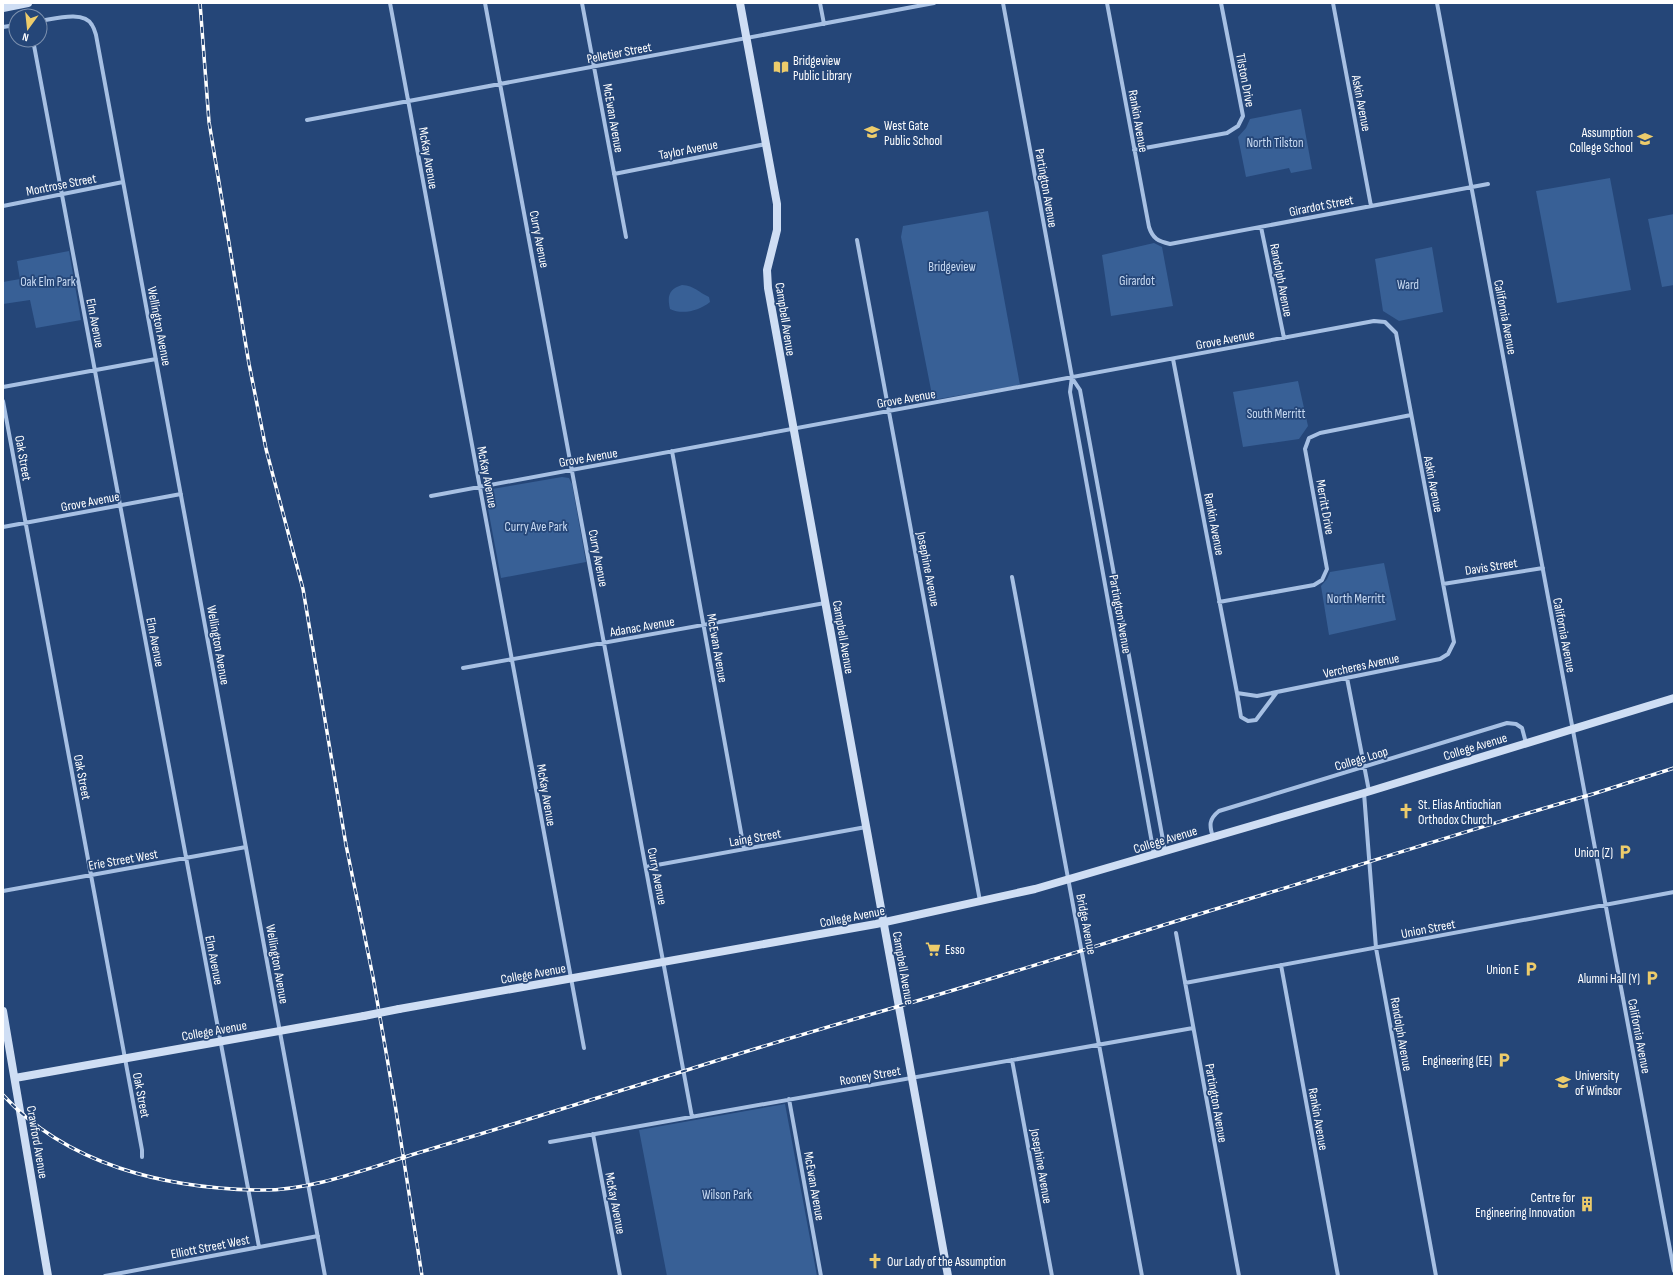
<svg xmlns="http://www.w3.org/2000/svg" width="1677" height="1279" font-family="'Sofia Sans Condensed',sans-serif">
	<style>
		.green { fill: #386096 }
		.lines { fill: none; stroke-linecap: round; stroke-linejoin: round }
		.street { stroke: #a7c0e3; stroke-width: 4 }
		.secondary { stroke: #cfdef4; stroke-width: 8 }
		.rail-casing { stroke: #fff; stroke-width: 3.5 }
		.rail { stroke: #254678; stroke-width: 2; stroke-dasharray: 6; stroke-linecap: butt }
		.secondary-bridge { stroke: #cfdef4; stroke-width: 8 }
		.labels { text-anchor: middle; stroke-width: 3.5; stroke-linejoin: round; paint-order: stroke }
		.street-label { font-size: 13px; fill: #fff; stroke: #254678 }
		.poi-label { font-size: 13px; fill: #fff; stroke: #254678; text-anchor: start }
		.park-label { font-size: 13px; fill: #c9dbf3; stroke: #254678 }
	</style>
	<rect width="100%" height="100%" fill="#254678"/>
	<path class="green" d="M1301,109l11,60 -21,4 -2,-5 -43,9 -8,-40 8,-9 4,-9z
		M1610,178l21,112 -74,13 -21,-112z
		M988,211l32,174 -87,15 -32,-163 2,-11z
		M1674,214v71l-12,2 -14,-68z
		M1154,243l8,4 11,59 -62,10 -9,-61z
		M1432,247l11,65 -44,9 -16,-10 -8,-52z
		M69,251l12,69 -45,8 -6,-28 -27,4v-22l17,-3 -3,-18z
		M682,285c13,1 16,7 27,12l1,5c-11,9 -28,13 -40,7 -3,-13 -1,-20 12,-24z
		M1298,381l10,45 -9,13 -56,8 -10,-55z
		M562,477l7,1 3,6 14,78 -85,16 -15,-80 1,-5 5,-4z
		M1384,563l12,57 -67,15 -8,-49 6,-7 3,-7z
		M785,1104l32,172h-150l-28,-146z"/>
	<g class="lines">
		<path class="street" d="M390,3l194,1045
			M485,3l207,1114
			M582,3l44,234
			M820,3l4,21
			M1003,3l69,374 -2,15 84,462
			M1107,3l42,224c4,12 9,14 21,17l318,-60
			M1333,3l38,203
			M1437,3l237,1268
			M40,21c14,-2 44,-11 52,4 2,3 3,7 4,10l229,1241
			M3,27l13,-2
			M33,40l226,1207
			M307,120l627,-117
			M1134,150l93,-17 11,-7 5,-10 -22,-113
			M614,174l152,-30
			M3,206l120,-24
			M1261,227l23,111
			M857,240l123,661
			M1173,359l64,334
			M1072,378l8,12 85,461
			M3,387l153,-28
			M3,401l139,749v7
			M672,451l72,398
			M431,496l943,-175 11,1 11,11 58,309 -6,12 -8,5 -183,37 -20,-3 4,24 7,4 8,-1 21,-28
			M3,527l178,-33
			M1012,577l130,699
			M1443,584l100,-16
			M1219,602l95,-17 8,-5 5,-11 -22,-120 4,-11 11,-5 91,-18
			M463,668l362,-65
			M1347,678l22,113
			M1364,793l12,155 60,328
			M1213,837c-4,-12 -4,-18 6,-26l288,-88 9,1 6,4 4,15
			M646,867l220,-40
			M3,891l243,-44
			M1176,933l63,343
			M1281,965l57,311
			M1185,983l489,-91
			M1012,1060l40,216
			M789,1099l32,177
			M593,1134l27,142
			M550,1142l643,-114
			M105,1276l213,-40"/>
		<path class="secondary" d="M740,3l37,201v26l-10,40 1,18 180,988
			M3,8l25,-5
			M399,1009l477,-85 159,-35 329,-96 310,-95
			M3,1011l45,265
			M15,1078l349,-62"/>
		<g class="rail-casing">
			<path id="rail" d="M200,3l9,119 40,242 17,85 37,140 43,256 27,132 22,127 27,172
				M3,1095c64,70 162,93 253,95 51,2 107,-20 155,-35 91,-27 182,-56 273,-84 75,-24 150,-46 226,-68 110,-32 219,-68 329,-101 118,-36 236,-74 354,-108l81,-26"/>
		</g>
		<use href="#rail" class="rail"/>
		<path class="secondary-bridge" d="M364,1016l35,-7"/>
	</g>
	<defs>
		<g id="library-bare" transform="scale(1.2)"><path d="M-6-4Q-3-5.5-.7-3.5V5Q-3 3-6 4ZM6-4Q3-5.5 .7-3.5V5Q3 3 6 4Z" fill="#edcc6b" stroke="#254678" stroke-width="2.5" paint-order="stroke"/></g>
		<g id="school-bare" transform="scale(1.2)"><path d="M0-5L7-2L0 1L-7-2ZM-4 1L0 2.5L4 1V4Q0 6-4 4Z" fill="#edcc6b" stroke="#254678" stroke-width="2.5" paint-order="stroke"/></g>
		<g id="church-bare" transform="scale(1.2)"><path d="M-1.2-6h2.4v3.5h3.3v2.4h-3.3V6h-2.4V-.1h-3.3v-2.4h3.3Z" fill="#edcc6b" stroke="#254678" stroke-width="2.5" paint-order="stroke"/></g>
		<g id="parking-bare" transform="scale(1.2)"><path d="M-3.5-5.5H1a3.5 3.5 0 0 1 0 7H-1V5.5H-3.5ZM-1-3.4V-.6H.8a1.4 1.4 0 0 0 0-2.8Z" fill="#edcc6b" stroke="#254678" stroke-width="2.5" paint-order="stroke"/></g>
		<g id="supermarket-bare" transform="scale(1.2)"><path d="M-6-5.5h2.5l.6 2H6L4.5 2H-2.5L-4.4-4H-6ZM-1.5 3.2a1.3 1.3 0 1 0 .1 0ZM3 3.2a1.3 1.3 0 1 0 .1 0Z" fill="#edcc6b" stroke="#254678" stroke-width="2.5" paint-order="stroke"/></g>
		<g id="university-bare" transform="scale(1.2)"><path d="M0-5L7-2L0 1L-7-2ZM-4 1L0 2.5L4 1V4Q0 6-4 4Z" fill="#edcc6b" stroke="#254678" stroke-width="2.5" paint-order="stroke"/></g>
		<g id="building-bare" transform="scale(1.2)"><path d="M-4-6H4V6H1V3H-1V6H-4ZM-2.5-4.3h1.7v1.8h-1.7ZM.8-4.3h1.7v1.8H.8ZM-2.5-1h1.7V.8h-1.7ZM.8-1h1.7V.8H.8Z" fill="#edcc6b" stroke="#254678" stroke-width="2.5" paint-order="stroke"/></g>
	</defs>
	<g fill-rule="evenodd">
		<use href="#library-bare" x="781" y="67"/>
		<use href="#school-bare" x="872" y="132"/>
		<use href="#school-bare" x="1645" y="139"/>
		<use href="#church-bare" x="1406" y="811"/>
		<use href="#parking-bare" x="1625" y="852"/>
		<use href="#supermarket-bare" x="933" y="949"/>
		<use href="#parking-bare" x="1531" y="969"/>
		<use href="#parking-bare" x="1652" y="978"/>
		<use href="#parking-bare" x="1504" y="1060"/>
		<use href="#university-bare" x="1563" y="1082"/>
		<use href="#building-bare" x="1587" y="1204"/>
		<use href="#church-bare" x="875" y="1261"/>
	</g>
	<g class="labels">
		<g class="street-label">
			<text transform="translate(619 52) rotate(-11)" y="5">Pelletier Street</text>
			<text transform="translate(1246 80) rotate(79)" y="5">Tilston Drive</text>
			<text transform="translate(1362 103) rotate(79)" y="5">Askin Avenue</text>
			<text transform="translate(614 118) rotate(80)" y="5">McEwan Avenue</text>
			<text transform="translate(1139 121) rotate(80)" y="5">Rankin Avenue</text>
			<text transform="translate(688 149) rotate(-11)" y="5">Taylor Avenue</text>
			<text transform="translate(429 158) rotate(80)" y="5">McKay Avenue</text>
			<text transform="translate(61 184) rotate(-11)" y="5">Montrose Street</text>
			<text transform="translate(1047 188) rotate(80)" y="5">Partington Avenue</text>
			<text transform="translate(1321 205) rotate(-11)" y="5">Girardot Street</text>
			<text transform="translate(540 239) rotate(79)" y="5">Curry Avenue</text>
			<text transform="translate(1282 280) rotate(79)" y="5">Randolph Avenue</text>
			<text transform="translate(1506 317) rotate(79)" y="5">California Avenue</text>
			<text transform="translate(786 319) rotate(81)" y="5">Campbell Avenue</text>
			<text transform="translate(96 323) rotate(79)" y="5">Elm Avenue</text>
			<text transform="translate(160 326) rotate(79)" y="5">Wellington Avenue</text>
			<text transform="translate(1225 339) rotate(-11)" y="5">Grove Avenue</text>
			<text transform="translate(906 398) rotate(-10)" y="5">Grove Avenue</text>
			<text transform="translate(588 457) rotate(-10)" y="5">Grove Avenue</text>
			<text transform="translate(24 458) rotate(80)" y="5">Oak Street</text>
			<text transform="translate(488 477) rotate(79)" y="5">McKay Avenue</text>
			<text transform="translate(1434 484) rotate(79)" y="5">Askin Avenue</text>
			<text transform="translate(90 501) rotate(-11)" y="5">Grove Avenue</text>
			<text transform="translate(1326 507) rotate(80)" y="5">Merritt Drive</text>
			<text transform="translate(1215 524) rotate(79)" y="5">Rankin Avenue</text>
			<text transform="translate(599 558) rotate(79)" y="5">Curry Avenue</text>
			<text transform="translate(1491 566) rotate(-9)" y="5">Davis Street</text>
			<text transform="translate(929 569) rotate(79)" y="5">Josephine Avenue</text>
			<text transform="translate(1121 614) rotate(80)" y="5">Partington Avenue</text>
			<text transform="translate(642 626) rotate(-10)" y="5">Adanac Avenue</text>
			<text transform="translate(1565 635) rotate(79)" y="5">California Avenue</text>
			<text transform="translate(844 637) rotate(80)" y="5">Campbell Avenue</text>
			<text transform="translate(156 642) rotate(79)" y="5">Elm Avenue</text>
			<text transform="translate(219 645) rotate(80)" y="5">Wellington Avenue</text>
			<text transform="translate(718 648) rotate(80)" y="5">McEwan Avenue</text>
			<text transform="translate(1361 665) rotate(-12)" y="5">Vercheres Avenue</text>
			<text transform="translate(1475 746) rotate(-17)" y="5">College Avenue</text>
			<text transform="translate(1361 758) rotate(-17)" y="5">College Loop</text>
			<text transform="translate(83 777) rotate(79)" y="5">Oak Street</text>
			<text transform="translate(547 795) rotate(80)" y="5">McKay Avenue</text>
			<text transform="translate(755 837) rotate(-10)" y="5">Laing Street</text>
			<text transform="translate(1165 839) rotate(-17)" y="5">College Avenue</text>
			<text transform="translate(123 859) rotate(-10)" y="5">Erie Street West</text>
			<text transform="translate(658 876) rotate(79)" y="5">Curry Avenue</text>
			<text transform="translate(852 916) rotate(-11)" y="5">College Avenue</text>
			<text transform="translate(1087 924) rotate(79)" y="5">Bridge Avenue</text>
			<text transform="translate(1428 928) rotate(-11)" y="5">Union Street</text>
			<text transform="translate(215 960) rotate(79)" y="5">Elm Avenue</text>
			<text transform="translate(278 964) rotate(80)" y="5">Wellington Avenue</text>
			<text transform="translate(904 968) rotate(80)" y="5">Campbell Avenue</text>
			<text transform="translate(533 973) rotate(-10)" y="5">College Avenue</text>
			<text transform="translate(214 1030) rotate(-10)" y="5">College Avenue</text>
			<text transform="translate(1402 1034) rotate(80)" y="5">Randolph Avenue</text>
			<text transform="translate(1640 1036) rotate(79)" y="5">California Avenue</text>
			<text transform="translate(870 1075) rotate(-10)" y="5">Rooney Street</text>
			<text transform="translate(142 1095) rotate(79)" y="5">Oak Street</text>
			<text transform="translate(1217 1103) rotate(80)" y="5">Partington Avenue</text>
			<text transform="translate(1319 1119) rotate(80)" y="5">Rankin Avenue</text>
			<text transform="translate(38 1142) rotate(80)" y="5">Crawford Avenue</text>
			<text transform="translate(1042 1166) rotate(80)" y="5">Josephine Avenue</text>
			<text transform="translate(815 1186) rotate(80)" y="5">McEwan Avenue</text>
			<text transform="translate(616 1203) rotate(79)" y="5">McKay Avenue</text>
			<text transform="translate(210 1246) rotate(-11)" y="5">Elliott Street West</text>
		</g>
		<g class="poi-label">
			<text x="793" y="65">Bridgeview<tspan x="793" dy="15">Public Library</tspan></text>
			<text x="884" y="130">West Gate<tspan x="884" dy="15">Public School</tspan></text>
			<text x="1633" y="137" text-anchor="end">Assumption<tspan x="1633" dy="15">College School</tspan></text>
			<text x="1418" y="809">St. Elias Antiochian<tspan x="1418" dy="15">Orthodox Church</tspan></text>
			<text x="1613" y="857" text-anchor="end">Union (Z)</text>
			<text x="945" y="954">Esso</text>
			<text x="1519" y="974" text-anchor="end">Union E</text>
			<text x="1640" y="983" text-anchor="end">Alumni Hall (Y)</text>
			<text x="1492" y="1065" text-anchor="end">Engineering (EE)</text>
			<text x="1575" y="1080">University<tspan x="1575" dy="15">of Windsor</tspan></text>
			<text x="1575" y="1202" text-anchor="end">Centre for<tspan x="1575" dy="15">Engineering Innovation</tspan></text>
			<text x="887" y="1266">Our Lady of the Assumption</text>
		</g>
		<g class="park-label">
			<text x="1275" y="147">North Tilston</text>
			<text x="952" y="271">Bridgeview</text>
			<text x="1137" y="285">Girardot</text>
			<text x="48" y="286">Oak Elm Park</text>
			<text x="1408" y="289">Ward</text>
			<text x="1276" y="418">South Merritt</text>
			<text x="536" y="531">Curry Ave Park</text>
			<text x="1356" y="603">North Merritt</text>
			<text x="727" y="1199">Wilson Park</text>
		</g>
	</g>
	<rect width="1677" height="1279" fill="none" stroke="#ffffff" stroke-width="8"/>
	<g transform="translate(28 28) rotate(195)"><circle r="19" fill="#254678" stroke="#7c90ae"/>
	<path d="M0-3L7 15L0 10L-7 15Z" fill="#edcc6b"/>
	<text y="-6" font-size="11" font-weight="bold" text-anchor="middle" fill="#ffffff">N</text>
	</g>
</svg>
